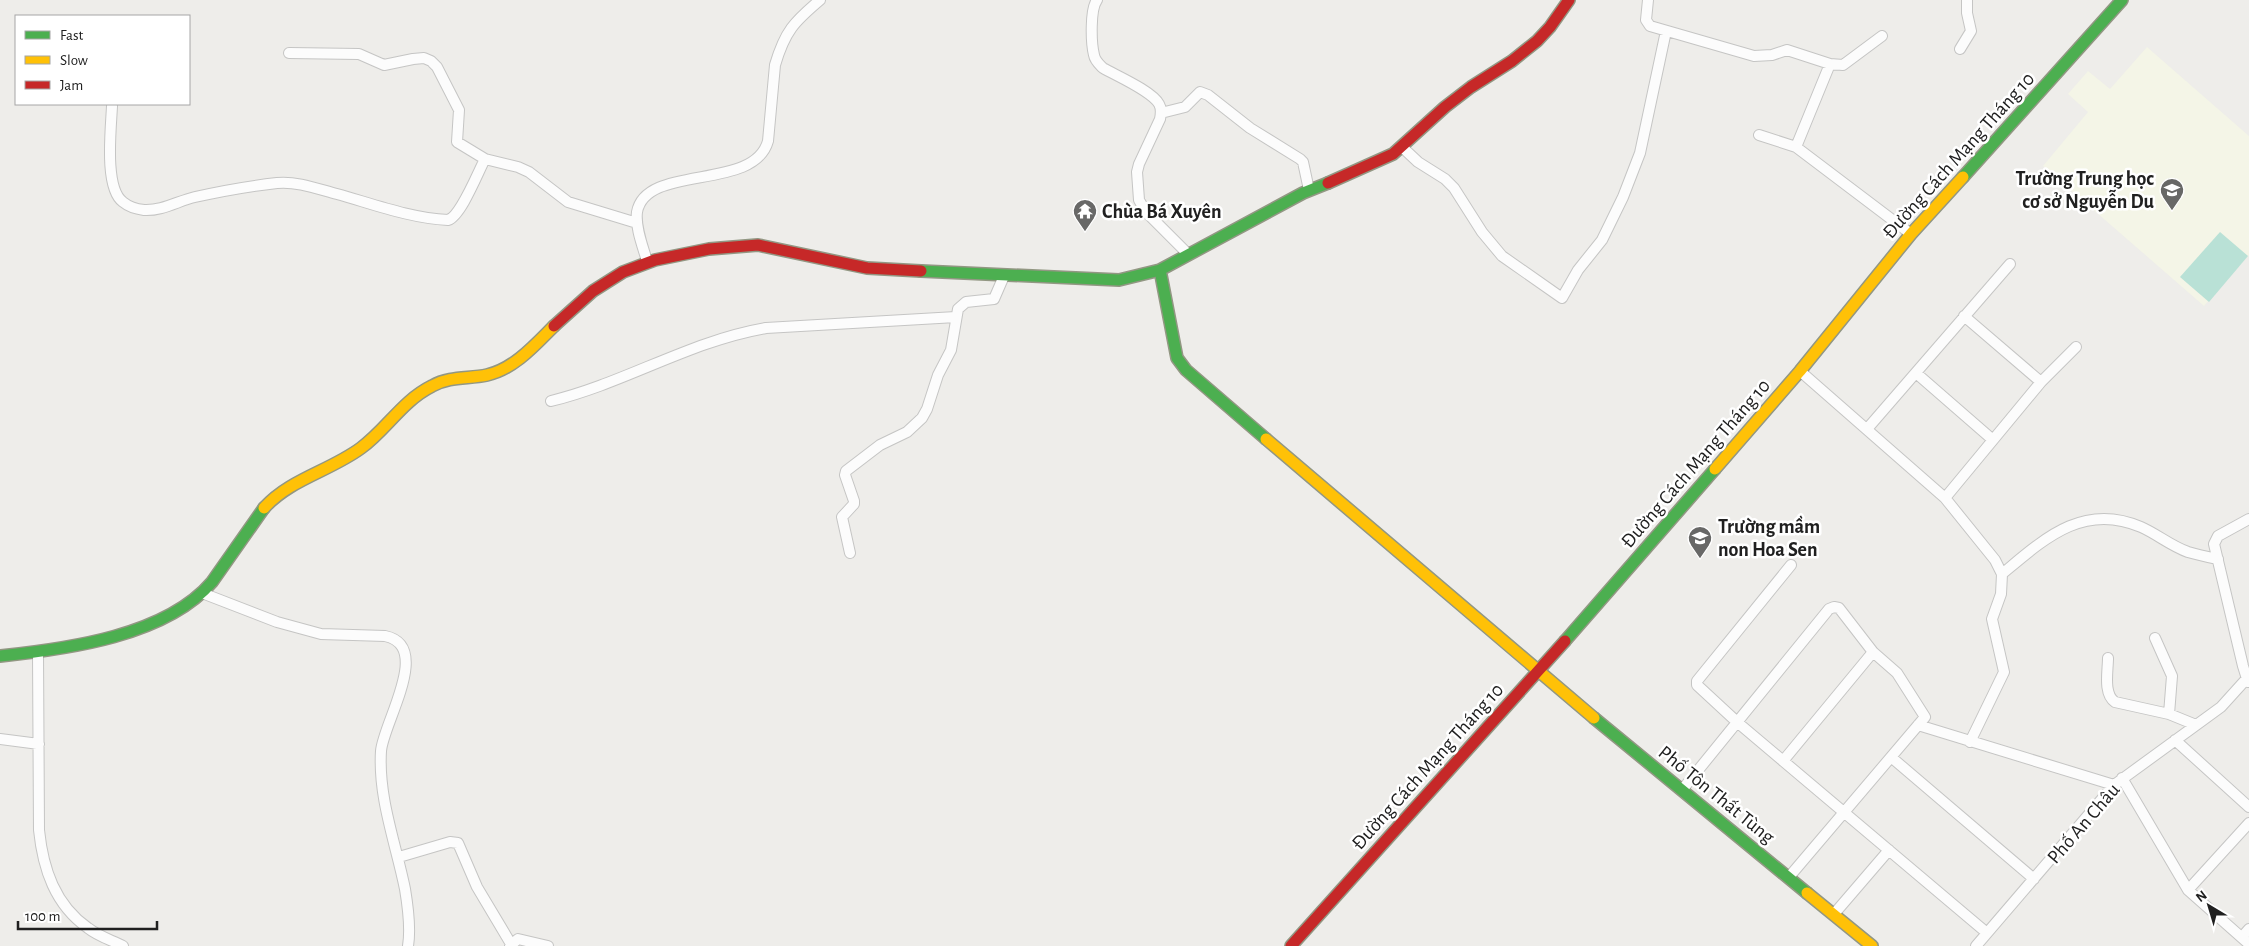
<svg xmlns="http://www.w3.org/2000/svg" width="2249" height="946" font-family="'Alegreya Sans',sans-serif">
	<style>
		.education { fill: #f4f5e7 }
		.pitch { fill: #b9e1d6 }
		.lines { fill: none; stroke-linecap: round; stroke-linejoin: round }
		.street-casing { stroke: #c5c5c4; stroke-width: 12 }
		.fast-casing { stroke: #929783; stroke-width: 14 }
		.slow-casing { stroke: #929783; stroke-width: 14 }
		.jam-casing { stroke: #929783; stroke-width: 14 }
		.street { stroke: #fcfcfc; stroke-width: 10 }
		.fast { stroke: #4caf50; stroke-width: 11 }
		.slow { stroke: #ffc107; stroke-width: 11 }
		.jam { stroke: #c62828; stroke-width: 11 }
		.labels { text-anchor: middle; stroke-width: 5; stroke-linejoin: round; paint-order: stroke }
		.street-label { font-size: 20px; fill: #202020; stroke: #fff }
		.poi-label { font-size: 20px; font-weight: bold; fill: #202020; stroke: #fff; text-anchor: start }
	</style>
	<rect width="100%" height="100%" fill="#eeedea"/>
	<path class="education" d="M2147,47l102,89v119l-45,51 -161,-140 45,-54 -20,-18 20,-23 22,18z"/>
	<path class="pitch" d="M2220,232l28,24 -39,46 -29,-25z"/>
	<g class="lines">
		<g class="street-casing">
			<path id="street" d="M1097,0c-7,9 -6,43 -3,55 1,6 5,9 9,13 14,8 49,23 56,36 3,5 2,10 1,15l-21,45 -2,8 2,28 7,12 42,42
				M1648,0l-2,20 4,6 104,30 18,-1 15,-5 43,14 13,1 39,-29
				M1960,49l11,-18 -4,-18v-13
				M289,53l70,1 25,11 29,-6 11,-1 7,3 6,6 22,43 -2,32 28,17 33,8 11,5 39,30 69,21
				M1830,64l-34,83 115,87
				M112,106c-1,23 -8,82 11,96 6,5 13,7 21,8 18,1 34,-9 51,-13 27,-6 55,-11 82,-14 20,-2 41,6 60,11 36,10 73,24 111,26 13,-4 30,-48 37,-61
				M1161,113l24,-6 15,-15 8,3 42,33 50,31 3,3 6,28
				M1759,135l37,12
				M1402,147l16,15 27,17 9,9 28,44 20,24 60,42 16,-28 24,-30 21,-43 17,-44 26,-122
				M647,261c-4,-14 -12,-34 -10,-49 9,-49 117,-20 131,-71l7,-76c10,-34 19,-43 45,-65
				M1964,316l77,66
				M1800,371l145,127 50,62 7,14 -1,20 -9,25 12,53 -34,70
				M1916,373l77,67
				M551,401c74,-18 139,-60 215,-73l190,-11
				M1867,429l143,-165
				M1945,498l96,-116 35,-35
				M850,553l-8,-36 12,-13v-3l-9,-26 1,-4 34,-26 27,-13 15,-14 5,-9 11,-34 13,-25 7,-41 8,-7 28,-3 10,-23
				M1791,565l-94,116v4l40,37 250,211
				M2002,574c42,-35 81,-72 139,-47 16,7 30,19 47,25 10,3 20,5 30,7
				M202,593l75,29 44,12 64,2c48,10 -2,87 -4,115 -3,47 15,93 24,138 3,18 6,39 3,57
				M2155,638l17,38 -3,38
				M38,653l1,177c4,39 16,75 49,98 10,8 23,12 35,18
				M2108,658c0,13 -5,36 7,44l54,12 27,11
				M2248,682l-5,-16 -29,-122 4,-8 31,-17
				M1918,725l196,60
				M0,739l39,5
				M2175,740l74,67
				M1891,757l143,122
				M1783,761l90,-109
				M2122,778l66,112 61,54
				M1682,790l147,-181 5,-2 5,1 34,44 24,21 28,44 -136,160
				M399,857l51,-15 8,1 19,44 34,57
				M2188,890l61,-67
				M1834,914l55,-64
				M2242,937l7,-8
				M510,946l8,-7 30,7
				M1976,946l138,-161 107,-78 28,-31"/>
		</g>
		<g class="fast-casing">
			<path id="fast" d="M1963,177l159,-177
				M1160,270l17,88 9,12 80,69
				M921,271l198,9 41,-10 143,-77 25,-10
				M1565,641l150,-172
				M0,656c67,-7 166,-20 212,-74l52,-74
				M1594,718l213,175"/>
		</g>
		<g class="slow-casing">
			<path id="slow" d="M1266,439l328,279
				M1715,469l85,-98 111,-137 52,-57
				M264,508c26,-29 66,-37 97,-60 26,-19 41,-47 71,-62 18,-10 36,-7 55,-11 27,-6 48,-30 67,-49
				M1807,893l65,53"/>
		</g>
		<g class="jam-casing">
			<path id="jam" d="M1328,183l65,-29 52,-47 26,-20 41,-26 25,-20 13,-14 19,-27
				M554,326l39,-35 30,-19 32,-12 54,-11 49,-4 109,23 54,3
				M1291,946l274,-305"/>
		</g>
		<use href="#street" class="street"/>
		<use href="#fast" class="fast"/>
		<use href="#slow" class="slow"/>
		<use href="#jam" class="jam"/>
	</g>
	<defs>
		<g id="school-pin" transform="scale(1.25)"><path d="M0 17L-7.5 6A9.5 9.5 0 1 1 7.5 6Z" fill="#686867" stroke="#fff"/><path d="M0-5L7-2L0 1L-7-2ZM-4 1L0 2.5L4 1V4Q0 6-4 4Z" fill="#fff"/></g>
		<g id="temple-pin" transform="scale(1.25)"><path d="M0 17L-7.5 6A9.5 9.5 0 1 1 7.5 6Z" fill="#686867" stroke="#fff"/><path d="M0-6L5-2H3V0L6.5 2.5H4V6H1.5V3h-3V6H-4V2.5H-6.5L-3 0V-2H-5Z" fill="#fff"/></g>
	</defs>
	<g fill-rule="evenodd">
		<use href="#school-pin" x="2172" y="190"/>
		<use href="#temple-pin" x="1085" y="211"/>
		<use href="#school-pin" x="1700" y="538"/>
	</g>
	<g class="labels">
		<g class="street-label">
			<text transform="translate(1958 155) rotate(-48)" y="7">Đường Cách Mạng Tháng 10</text>
			<text transform="translate(1695 463) rotate(-49)" y="7">Đường Cách Mạng Tháng 10</text>
			<text transform="translate(1427 766) rotate(-48)" y="7">Đường Cách Mạng Tháng 10</text>
			<text transform="translate(1717 794) rotate(39)" y="7">Phố Tôn Thất Tùng</text>
			<text transform="translate(2083 823) rotate(-49)" y="7">Phố An Châu</text>
		</g>
		<g class="poi-label">
			<text x="2154" y="185" text-anchor="end">Trường Trung học<tspan x="2154" dy="23">cơ sở Nguyễn Du</tspan></text>
			<text x="1102" y="218">Chùa Bá Xuyên</text>
			<text x="1718" y="533">Trường mầm<tspan x="1718" dy="23">non Hoa Sen</tspan></text>
		</g>
	</g>
	<rect x="15" y="15" width="175" height="90" fill="#ffffff" stroke="#a6a6a6"/>
	<rect x="25" y="31" width="25" height="8" fill="#4caf50" stroke="#a6a6a6"/>
	<text x="60" y="40" font-size="15" fill="#202020">Fast</text>
	<rect x="25" y="56" width="25" height="8" fill="#ffc107" stroke="#a6a6a6"/>
	<text x="60" y="65" font-size="15" fill="#202020">Slow</text>
	<rect x="25" y="81" width="25" height="8" fill="#c62828" stroke="#a6a6a6"/>
	<text x="60" y="90" font-size="15" fill="#202020">Jam</text>
	<g transform="translate(2209 906) rotate(322)" stroke="#ffffff" stroke-width="4" paint-order="stroke">
	<path d="M0-4L9 19L0 12L-9 19Z" fill="#202020"/>
	<text y="-8" font-size="14" font-weight="bold" text-anchor="middle" fill="#202020">N</text>
	</g>
	<path d="M18 921v8h139v-8" fill="none" stroke="#202020" stroke-width="2.5"/>
	<text x="25" y="921" font-size="15" fill="#202020" stroke="#ffffff" stroke-width="4" paint-order="stroke">100 m</text>
</svg>
